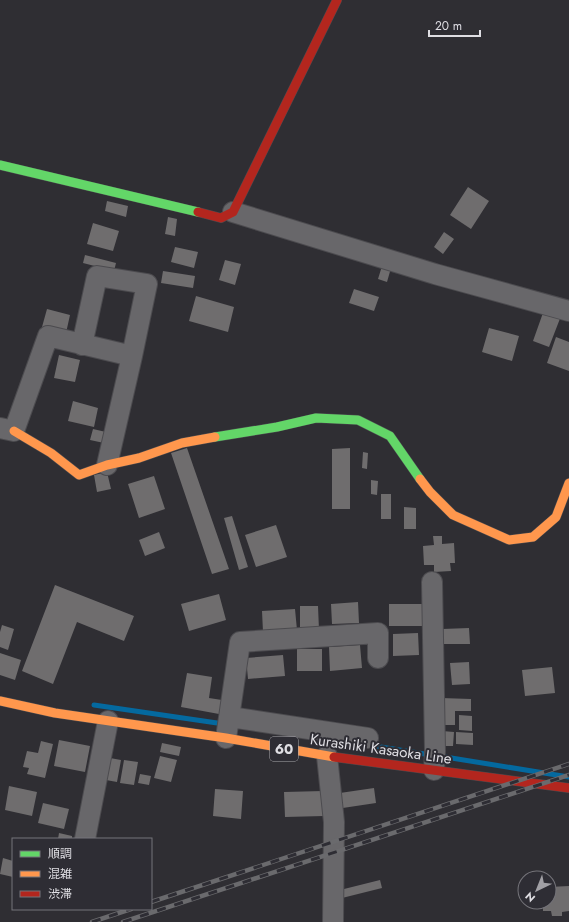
<svg xmlns="http://www.w3.org/2000/svg" width="569" height="922" font-family="Jost,'Noto Sans JP',sans-serif">
	<style>
		.lines { fill: none; stroke-linecap: round; stroke-linejoin: round }
		.stream { stroke: #04699f; stroke-width: 5 }
		.building { fill: #6f6d6e }
		.street-casing { stroke: #4c4b4f; stroke-width: 22 }
		.fast-casing { stroke: #4c4b4f; stroke-width: 10 }
		.slow-casing { stroke: #4c4b4f; stroke-width: 10 }
		.jam-casing { stroke: #4c4b4f; stroke-width: 10 }
		.street { stroke: #68676a; stroke-width: 20 }
		.fast { stroke: #63d668; stroke-width: 9 }
		.slow { stroke: #ff974d; stroke-width: 9 }
		.jam { stroke: #b3261e; stroke-width: 9 }
		.rail-casing { stroke: #6a6a6d; stroke-width: 4.5 }
		.rail { stroke: #2e2d34; stroke-width: 3; stroke-dasharray: 9; stroke-linecap: butt }
		.labels { text-anchor: middle; stroke-width: 4; stroke-linejoin: round; paint-order: stroke }
		.shield { fill: #2e2d34; stroke: #aaa9ae; stroke-width: 1 }
		.shield-label { font-size: 14px; font-weight: bold; fill: #dfdee3 }
		.street-label { font-size: 15px; fill: #dfdee3; stroke: #2e2d34 }
	</style>
	<rect width="100%" height="100%" fill="#2f2e33"/>
	<g class="lines">
		<path class="stream" d="M94,705l130,19
			M368,745l63,10
			M439,756l130,21"/>
	</g>
	<path class="building" d="M468,187l21,14 -18,28 -21,-14z
		M107,201l21,5 -2,11 -21,-6z
		M168,217l9,2 -2,17 -10,-2z
		M93,223l26,8 -6,20 -26,-7z
		M444,232l10,7 -11,15 -9,-7z
		M175,247l23,5 -4,16 -23,-6z
		M85,255l31,8 -2,8 -31,-8z
		M225,260l16,4 -6,21 -16,-5z
		M382,266l9,2 -4,14 -9,-3z
		M163,271l32,5 -2,12 -32,-5z
		M354,289l25,8 -5,14 -25,-8z
		M196,296l38,11 -6,25 -39,-11z
		M47,309l23,6 -4,18 -24,-6z
		M544,310l17,6 -12,31 -16,-6z
		M489,328l30,8 -7,25 -30,-9z
		M556,337l13,5v29l-22,-8z
		M59,355l21,5 -5,22 -21,-4z
		M73,401l25,7 -4,19 -26,-6z
		M93,429l13,3 -2,11 -14,-3z
		M187,448l42,121 -17,5 -41,-121z
		M350,448v61h-18v-60z
		M363,452l5,1 -1,16 -5,-1z
		M107,472l4,17 -14,3 -3,-17z
		M154,476l11,33 -26,9 -11,-34z
		M371,480l7,1 -1,14 -6,-1z
		M381,494h10v25h-10z
		M404,507l12,1v21h-12z
		M232,516l16,51 -9,3 -15,-52z
		M276,525l11,32 -31,10 -11,-32z
		M159,532l6,16 -20,8 -6,-16z
		M433,536h9v8l12,-1 1,20h-5l1,8 -17,1v-7h-10l-1,-19 11,-1z
		M55,585l79,31 -10,25 -47,-19 -24,62 -31,-13z
		M219,594l7,26 -37,11 -8,-27z
		M358,602l1,21 -27,1 -1,-20z
		M389,604h33v22h-33z
		M300,606h18l1,24h-19z
		M295,609l2,21 -34,2 -1,-21z
		M2,625l12,4 -6,21 -8,-3v-15z
		M469,628l1,16h-27l-1,-15z
		M418,633l1,22 -26,1v-22z
		M360,645l2,23 -32,3 -1,-24z
		M297,649h25v22h-25z
		M0,653l21,7 -6,20 -15,-5z
		M283,655l2,21 -37,3 -2,-21z
		M469,662l1,22 -18,1 -2,-22z
		M552,667l3,26 -30,3 -3,-26z
		M187,673l25,4 -3,21 13,2 -3,14 -38,-7z
		M441,698l30,1v12h-16v14h-14z
		M459,715l13,1v15l-13,-1z
		M442,731l12,1 -1,14h-12z
		M456,732l17,1v12l-17,-1z
		M59,740l31,6 -5,26 -31,-6z
		M41,741l12,3 -8,34 -18,-4 2,-6 -6,-1 4,-16 11,2z
		M162,743l19,4 -2,9 -19,-4z
		M160,756l17,4 -6,22 -17,-4z
		M110,758l11,2 -4,22 -11,-2z
		M124,760l14,2 -4,23 -14,-2z
		M140,774l11,2 -2,9 -11,-2z
		M9,786l28,6 -5,24 -27,-6z
		M374,788l2,15 -40,6 -3,-15z
		M215,789l28,2 -2,28 -28,-3z
		M323,791l1,25 -39,1 -1,-25z
		M43,803l26,6 -5,20 -26,-6z
		M59,833l13,3v3h-14z
		M3,858l10,3v16l-13,-3z
		M380,880l2,8 -40,10 -2,-8z
		M569,886v25l-7,1v4h-10l-1,-5h-8v-9h6v-15z"/>
	<g class="lines">
		<g class="street-casing">
			<path id="street" d="M233,212l202,62 134,37
				M82,345l15,-69 50,8 -15,72
				M0,428l14,3 34,-95 84,20 -25,109
				M432,582l3,169 -1,19
				M230,717l138,21
				M226,738l14,-96 138,-9v25
				M327,756l7,66 -1,100
				M85,839l23,-118"/>
		</g>
		<g class="fast-casing">
			<path id="fast" d="M0,165l198,47
				M215,437l62,-10 39,-9 42,2 32,16 30,43"/>
		</g>
		<g class="slow-casing">
			<path id="slow" d="M14,431l37,22 28,22 28,-10 32,-7 43,-15 33,-6
				M420,479l10,13 23,23 56,25 24,-3 23,-20 13,-34
				M0,701l55,12 171,25 108,19"/>
		</g>
		<g class="jam-casing">
			<path id="jam" d="M198,212l23,6 12,-6 104,-212
				M334,757l235,31"/>
		</g>
		<use href="#street" class="street"/>
		<use href="#fast" class="fast"/>
		<use href="#slow" class="slow"/>
		<use href="#jam" class="jam"/>
		<g class="rail-casing">
			<path id="rail" d="M151,902l418,-138
				M92,922l39,-13
				M123,922l446,-147"/>
		</g>
		<use href="#rail" class="rail"/>
	</g>
	<g class="labels">
		<rect class="shield" x="270" y="737" width="28" height="24" rx="3"/>
		<g class="shield-label">
			<text x="284" y="754">60</text>
		</g>
		<g class="street-label">
			<text transform="translate(381 749) rotate(8)" y="5">Kurashiki Kasaoka Line</text>
		</g>
	</g>
	<rect x="12" y="838" width="140" height="72" fill="#2e2d34" stroke="#75747a"/>
	<rect x="20" y="851" width="20" height="6" fill="#63d668" stroke="#75747a"/>
	<text x="48" y="858" font-size="12" fill="#dfdee3">順調</text>
	<rect x="20" y="871" width="20" height="6" fill="#ff974d" stroke="#75747a"/>
	<text x="48" y="878" font-size="12" fill="#dfdee3">混雑</text>
	<rect x="20" y="891" width="20" height="6" fill="#b3261e" stroke="#75747a"/>
	<text x="48" y="898" font-size="12" fill="#dfdee3">渋滞</text>
	<g transform="translate(537 890) rotate(223)"><circle r="19" fill="#2e2d34" stroke="#75747a"/>
	<path d="M0-3L7 15L0 10L-7 15Z" fill="#a1a0a5"/>
	<text y="-6" font-size="11" font-weight="bold" text-anchor="middle" fill="#dfdee3">N</text>
	</g>
	<path d="M429 30v6h51v-6" fill="none" stroke="#dfdee3" stroke-width="2"/>
	<text x="435" y="30" font-size="12" fill="#dfdee3" stroke="#2e2d34" stroke-width="3" paint-order="stroke">20 m</text>
</svg>
